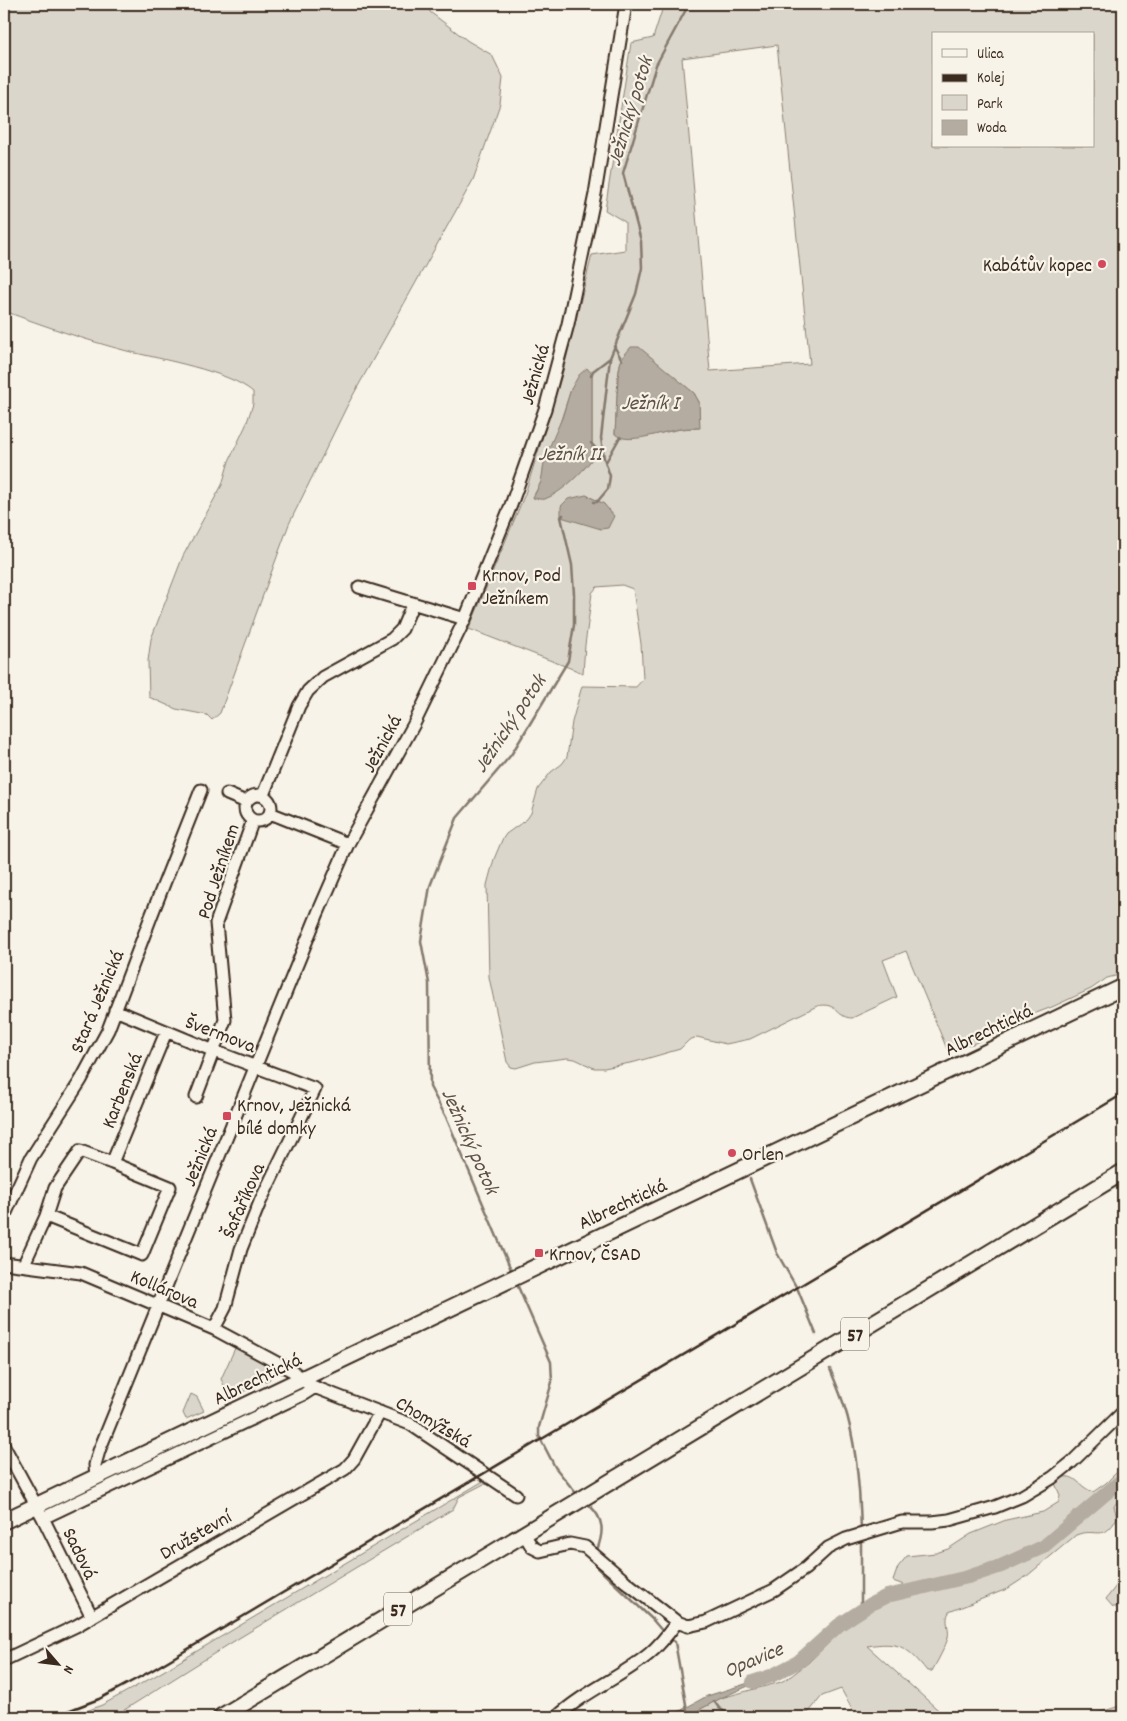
<svg xmlns="http://www.w3.org/2000/svg" width="1127" height="1721" font-family="Dekko,sans-serif">
	<style>
		.green { fill: #dbd6cb; stroke: #8b8074; fill-rule: evenodd }
		.water { fill: #b4aca0; stroke: #84786c }
		.lines { fill: none; stroke-linecap: round; stroke-linejoin: round }
		.stream { stroke: #84786c; stroke-width: 2.5 }
		.river { stroke: #b4aca0; stroke-width: 14 }
		.minor-casing { stroke: #3b2a1e; stroke-width: 15 }
		.major-casing { stroke: #3b2a1e; stroke-width: 19 }
		.minor { stroke: #f7f3e8; stroke-width: 11 }
		.major { stroke: #f7f3e8; stroke-width: 15 }
		.rail { stroke: #3b2a1e; stroke-width: 2.5 }
		.poi-dot { fill: #d1495b; stroke: #f7f3e8; stroke-width: 2 }
		.labels { text-anchor: middle; stroke-width: 4.5; stroke-linejoin: round; paint-order: stroke }
		.shield { fill: #f7f3e8; stroke: #73665b; stroke-width: 1 }
		.shield-label { font-size: 19px; font-weight: bold; fill: #3b2a1e }
		.poi-label { font-size: 20px; fill: #3b2a1e; stroke: #f7f3e8; text-anchor: start }
		.street-label { font-size: 20px; fill: #3b2a1e; stroke: #f7f3e8 }
		.water-label { font-size: 21px; font-style: italic; fill: #5f5145; stroke: #f7f3e8 }
	</style>
	<rect width="100%" height="100%" fill="#f7f3e8"/>
	<filter id="ink" filterUnits="userSpaceOnUse"><feTurbulence type="fractalNoise" baseFrequency=".02" numOctaves="2"/><feDisplacementMap in="SourceGraphic" scale="10" xChannelSelector="R" yChannelSelector="G"/><feConvolveMatrix kernelMatrix="1 2 1 2 8 2 1 2 1" color-interpolation-filters="sRGB"/></filter>
	<g filter="url(#ink)">
		<path class="green" d="M4,4h424l2,8 38,29 24,14 11,23 -3,26 -27,76 -126,226 -58,118 -69,189 -8,7 -5,-5 -31,-6 -27,-12 -1,-36 3,-22 32,-83 39,-71 7,-24 17,-36 7,-21v-12c-24,-21 -93,-33 -126,-41 -42,-11 -82,-25 -123,-40z
			M664,4h459v944l-8,5 5,10 3,-2v13l-16,4 -16,11 -39,18 -21,8 -58,29 -12,1 -14,4 -41,-98 -23,9 14,37 -45,21c-16,0 -14,-17 -35,-12l-67,33 -24,5 -29,-7 -8,3 -9,9 -45,13 -31,6h-10l-19,-9 -8,-1 -32,4 -19,6 -5,-1 -4,-5 -18,-85 -2,-92 7,-26 8,-19 4,-6 21,-15 4,-6 7,-24 13,-17 11,-8 5,-7 5,-35 10,-36 54,1 7,-8 -2,-35 -8,-55 -11,-4 -25,2 -5,6 -7,52 -2,28 -114,-44 56,-135 38,-123 29,-116 33,-5v-28l-20,-12 26,-167 22,-5zM933,34h160v112h-160zM777,45l33,319 -100,7 -28,-313zM621,359l47,14 26,20 5,9v26l-18,1 -35,7 -31,-2 3,-57zM592,374v85c-14,18 -29,29 -48,40l-11,-2 8,-15 30,-93zM586,495l18,9 3,24z
			M236,1346l28,14 6,19 -40,19 -9,-19z
			M191,1394l6,3 7,14 -18,8 -3,-6z
			M1123,1466v29l-9,11 3,12c-14,25 -20,9 -41,17l-49,41 -20,13 -58,23c-5,9 1,16 -1,25 -1,7 -12,27 -16,34h-5c-20,-25 -28,-30 -60,-25l79,71h-93l1,-5 -13,-23 -19,7 -13,16 -26,5h-97l35,-19 60,-16 10,-6 17,-13 28,-27 5,-15 32,-22 31,-14 -11,-4 5,-14 9,-11 29,-3 12,-4 23,-15 35,-14 37,-8 16,-10 1,-7 -6,-14c22,-12 22,5 39,11l13,-9z
			M485,1480l9,6 -10,-2 -25,13 -6,12 -214,129 -126,79h-42l31,-12 53,-29z
			M1116,1586l7,5v11l-4,5h-6l-7,-8z
			M1123,1705v12l-35,-1z"/>
		<path class="water" d="M631,347h8l55,46 5,9 1,26c-7,0 -14,0 -20,1 -16,2 -53,17 -65,5l3,-57 3,-18z
			M587,368l5,6v85c-10,14 -31,34 -47,40 -4,1 -9,-1 -12,-1l8,-16 4,-25 17,-39 9,-29 8,-14z
			M586,495l18,9 10,12 -6,12 -7,1 -40,-12v-11l7,-7z
			M771,1676l-50,22 -35,19h-17l38,-21z"/>
		<g class="lines">
			<path class="stream" d="M614,346l8,14
				M591,376l2,-5 17,-13
				M591,443l13,15
				M606,462l14,-25
				M594,502h3l11,-13 2,-13 -6,-18 -3,-20 9,-80 26,-64 6,-26 -1,-27 -18,-68 33,-108 33,-61
				M750,1179l27,74 21,37 18,44
				M512,1272l-66,-155 -16,-30 -1,-104 -8,-42 9,-55 27,-68 54,-63 57,-94 6,-36v-31l-2,-29 -11,-48 2,-2
				M516,1282l35,80 1,20 -13,45v9l16,31 20,25
				M830,1369c5,12 10,24 14,36 13,39 16,85 17,126
				M590,1506c14,13 14,26 7,44
				M861,1539v72
				M593,1560l5,8 54,51 12,14
				M669,1638l6,4 12,68
				M714,1701l5,7 14,9"/>
			<path class="river" d="M753,1682l18,-6 27,-14 41,-37 32,-21 16,-8 81,-19 33,-11 42,-19 80,-68"/>
			<g class="minor-casing">
				<path id="minor" d="M359,587l106,32
					M227,794l19,8
					M263,795l36,-89 9,-15 15,-14 69,-38 10,-10 11,-26
					M245 808a13 13 0 1 1 26 0a13 13 0 1 1-26 0Z
					M270,813l78,31
					M115,1010l99,41 101,38 -55,113 -19,47 -16,59 -11,21
					M196,1097l29,-77 -9,-97 37,-103
					M112,1163l-32,-12 -25,37 -9,28 96,39 28,-68 -58,-24 54,-131
					M4,1217l27,-59 50,-78 27,-50 44,-116 49,-124
					M4,1263l77,10 133,56 80,43 15,13 101,39 106,71
					M24,1264l22,-48
					M4,1446l39,72 49,99
					M96,1477l-1,-12 4,-14 219,-538 30,-69 66,-120 51,-105 46,-114 34,-96 23,-85 27,-130 31,-190
					M43,1518l261,-124 11,-7
					M524,1534l8,13 8,4 30,-7 15,3 41,35 51,40 11,4 18,-4 68,-32 32,-22 22,-20 18,-9 56,-17h30l17,-2 46,-13 27,-11 30,-18 20,-16 51,-50
					M4,1660l72,-34 269,-157 9,-10 26,-47
					M557,1717c28,-26 63,-39 92,-63 11,-9 20,-21 28,-32"/>
			</g>
			<g class="major-casing">
				<path id="major" d="M4,1521l1119,-534
					M221,1717l902,-545"/>
			</g>
			<use href="#minor" class="minor"/>
			<use href="#major" class="major"/>
			<path class="rail" d="M52,1717l47,-18 52,-28 972,-577"/>
		</g>
	</g>
	<g class="poi-dot">
		<circle cx="1102" cy="264" r="5"/>
		<rect x="467" y="581" width="10" height="10" rx="2.5"/>
		<rect x="222" y="1111" width="10" height="10" rx="2.5"/>
		<circle cx="732" cy="1153" r="5"/>
		<rect x="534" y="1248" width="10" height="10" rx="2.5"/>
	</g>
	<g class="labels">
		<g class="shield">
			<rect x="841" y="1317.5" width="28" height="33" rx="4"/>
			<rect x="384" y="1592.5" width="28" height="33" rx="4"/>
		</g>
		<g class="shield-label">
			<text x="855" y="1341">57</text>
			<text x="398" y="1616">57</text>
		</g>
		<g class="poi-label">
			<text x="1092" y="271" text-anchor="end">Kabátův kopec</text>
			<text x="482" y="581">Krnov, Pod<tspan x="482" dy="23">Ježníkem</tspan></text>
			<text x="237" y="1111">Krnov, Ježnická<tspan x="237" dy="23">bílé domky</tspan></text>
			<text x="742" y="1160">Orlen</text>
			<text x="549" y="1260">Krnov, ČSAD</text>
		</g>
		<g class="street-label">
			<text transform="translate(534 374) rotate(-74)" y="7">Ježnická</text>
			<text transform="translate(381 743) rotate(-62)" y="7">Ježnická</text>
			<text transform="translate(217 871) rotate(-72)" y="7">Pod Ježníkem</text>
			<text transform="translate(96 1001) rotate(-67)" y="7">Stará Ježnická</text>
			<text transform="translate(988 1029) rotate(-26)" y="7">Albrechtická</text>
			<text transform="translate(221 1033) rotate(21)" y="7">Švermova</text>
			<text transform="translate(121 1090) rotate(-68)" y="7">Karbenská</text>
			<text transform="translate(199 1156) rotate(-68)" y="7">Ježnická</text>
			<text transform="translate(242 1200) rotate(-66)" y="7">Šafaříkova</text>
			<text transform="translate(622 1203) rotate(-25)" y="7">Albrechtická</text>
			<text transform="translate(165 1288) rotate(23)" y="7">Kollárova</text>
			<text transform="translate(257 1378) rotate(-26)" y="7">Albrechtická</text>
			<text transform="translate(434 1421) rotate(30)" y="7">Chomýžská</text>
			<text transform="translate(195 1534) rotate(-30)" y="7">Družstevní</text>
			<text transform="translate(81 1553) rotate(64)" y="7">Sadová</text>
		</g>
		<g class="water-label">
			<text transform="translate(629 111) rotate(-73)" y="7">Ježnický potok</text>
			<text x="650" y="409">Ježník I</text>
			<text x="570" y="460">Ježník II</text>
			<text transform="translate(509 723) rotate(-56)" y="7">Ježnický potok</text>
			<text transform="translate(471 1141) rotate(66)" y="7">Ježnický potok</text>
			<text transform="translate(753 1659) rotate(-23)" y="7">Opavice</text>
		</g>
	</g>
	<rect width="1127" height="1721" fill="none" stroke="#f7f3e8" stroke-width="20"/>
	<rect x="10" y="10" width="1107" height="1701" fill="none" stroke="#3b2a1e" stroke-width="2" filter="url(#ink)"/>
	<rect x="932" y="32" width="162" height="115" fill="#f7f3e8" stroke="#aca397"/>
	<rect x="942" y="49" width="25" height="8" fill="#f7f3e8" stroke="#aca397"/>
	<text x="977" y="58" font-size="15" fill="#3b2a1e">Ulica</text>
	<rect x="942" y="74" width="25" height="8" fill="#3b2a1e" stroke="#aca397"/>
	<text x="977" y="82" font-size="15" fill="#3b2a1e">Kolej</text>
	<rect x="942" y="95" width="25" height="15" fill="#dbd6cb" stroke="#aca397"/>
	<text x="977" y="108" font-size="15" fill="#3b2a1e">Park</text>
	<rect x="942" y="120" width="25" height="15" fill="#b4aca0" stroke="#aca397"/>
	<text x="977" y="132" font-size="15" fill="#3b2a1e">Woda</text>
	<g transform="translate(58 1664) rotate(118)" stroke="#f7f3e8" stroke-width="4" paint-order="stroke">
	<path d="M0-4L9 19L0 12L-9 19Z" fill="#3b2a1e"/>
	<text y="-8" font-size="14" font-weight="bold" text-anchor="middle" fill="#3b2a1e">N</text>
	</g>
</svg>
